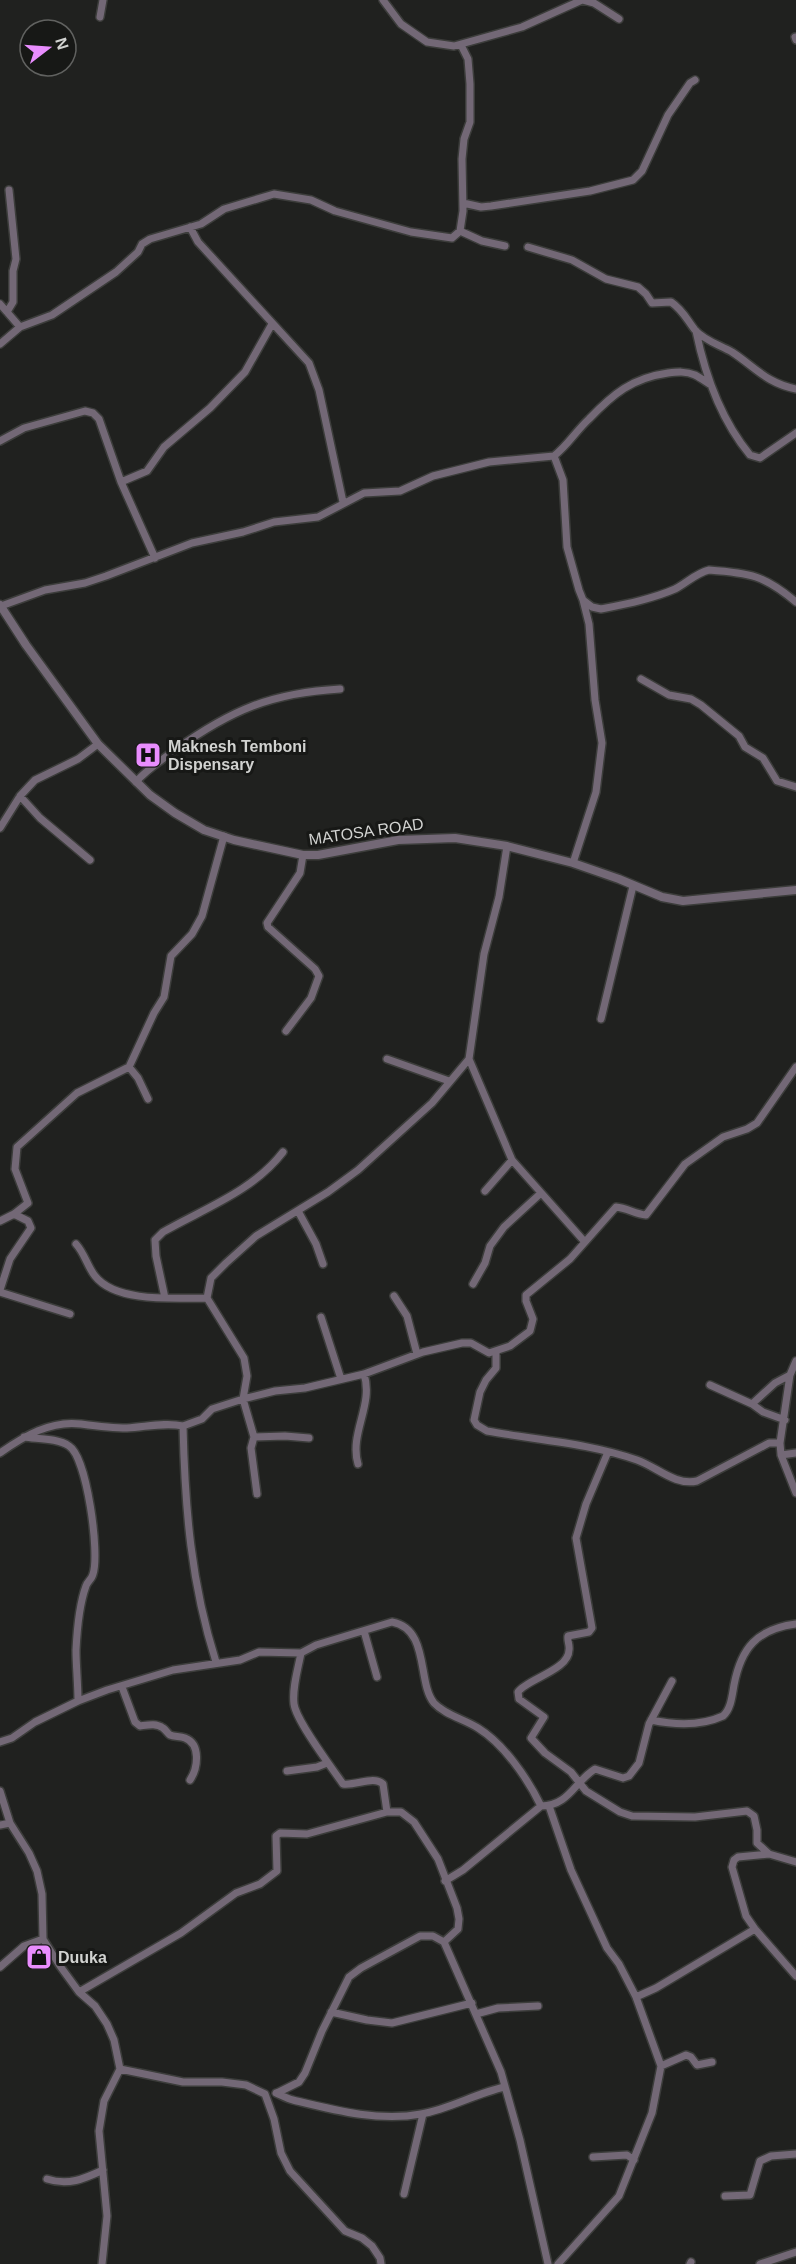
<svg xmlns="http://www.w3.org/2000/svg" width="796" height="2264" font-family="Arial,sans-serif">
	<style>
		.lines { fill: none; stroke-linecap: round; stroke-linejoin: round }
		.minor-casing { stroke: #3c3d3b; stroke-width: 10 }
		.tertiary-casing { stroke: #3c3d3b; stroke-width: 11 }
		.minor { stroke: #736876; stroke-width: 7 }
		.tertiary { stroke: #736876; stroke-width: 8 }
		.labels { text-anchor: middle; stroke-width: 6; stroke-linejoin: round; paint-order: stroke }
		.poi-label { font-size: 16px; font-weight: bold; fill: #d1d2d0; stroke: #171816; text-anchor: start }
		.street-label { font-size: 16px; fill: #d1d2d0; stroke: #171816 }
	</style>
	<rect width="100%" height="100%" fill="#20211f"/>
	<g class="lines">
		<g class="minor-casing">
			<path id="minor" d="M383,0l18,24 26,18 27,4 68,-19 60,-27
				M583,0l11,3 25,16
				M100,17l3,-17
				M795,37l1,3
				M463,203l18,4 10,-1 99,-15 43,-11 9,-9 26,-56 22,-32 5,-3
				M190,227l8,15 111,121 10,27 24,112
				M460,231l3,-20 -1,-52 2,-20 6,-17v-38l-2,-25 -7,-14
				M528,247l44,13 34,19 32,8 8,7 6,9 19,-1c12,8 16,18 24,28 10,11 25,15 37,22 23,15 34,31 64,37
				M0,304l20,23
				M7,312l6,-10v-31l3,-12 -7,-69
				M696,331c9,44 25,89 54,124l10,3 36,-25
				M0,344l20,-17 32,-12 64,-43 22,-20 4,-8 8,-5 51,-15 23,-15 50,-15 37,6 24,11 76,21 41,6 8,-7 22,10 23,5
				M0,441l24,-13 61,-17 8,2 6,6 22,63 34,76
				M554,456c14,-11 22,-25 35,-37 24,-25 43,-41 79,-46 9,-1 18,-2 27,2 6,3 11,7 16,10
				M121,482l26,-11 17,-24 46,-39 35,-36 27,-48
				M1,606l44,-16 40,-7 21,-7 86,-33 51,-11 31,-10 44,-5 46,-24 36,-2 33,-15 56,-14 65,-6 9,24 4,67 12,43 4,10 9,7 9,2c25,-5 51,-10 74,-20 12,-6 21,-16 34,-19 41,3 55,5 87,32
				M641,679l28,16 22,4 10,6 38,31 6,11 18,11 14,23 19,6
				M136,782c11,-13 26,-22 39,-32 56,-40 96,-57 165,-61
				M20,796l20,22 50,42
				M0,828l20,-32 15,-16 43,-21 20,-15
				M507,846l-8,51 -15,57 -15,105 43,101 72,81
				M573,863l23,-71 6,-49 -7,-43 -6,-76 -6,-24
				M601,1019l32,-133
				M286,1031l25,-33 8,-22 -4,-7 -47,-42 -1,-4 33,-50 3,-18
				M387,1059l62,22
				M129,1067l9,11 10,21
				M485,1191l27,-31
				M298,1211l18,33 7,20
				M0,1221l14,-7 14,-11 -13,-34 2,-22 60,-54 52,-26 25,-54 10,-16 7,-41 21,-22 10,-18 22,-80
				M76,1244c9,10 11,22 19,32 21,27 80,22 112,22
				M473,1284l12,-21 5,-17 14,-19 37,-34
				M0,1290l10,-31 21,-31 -3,-7 -14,-7
				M0,1292l70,22
				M394,1296l13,20 10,38
				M165,1298l-9,-42 -1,-16 8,-8c42,-24 90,-41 120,-80
				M321,1317l20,62
				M496,1352v16l-10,12 -6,12 -6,28 3,5 10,6c49,9 102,12 150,29 20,7 38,26 60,21l72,-38h11
				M796,1361l-6,14 -10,68 1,12 15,38
				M710,1385l42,19 23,-21 15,-8
				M752,1404l11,8 22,8
				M183,1426l19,-7 10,-10 31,-10 4,-23 -3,-18 -37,-60 4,-20 15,-15 30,-27 72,-44 30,-22 74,-67 37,-44
				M24,1437c13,2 34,1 45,9 18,11 31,108 24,128 -1,5 -6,8 -7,12 -7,19 -9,44 -10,64 0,16 2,34 2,51
				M254,1437l31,-1 24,2
				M608,1452l-22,52 -10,34 16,90 -3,4 -21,4c-1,5 2,9 1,14 0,20 -42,29 -51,42l1,7 25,18 -13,21 14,15 26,19 15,19 34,21 12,4 63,1 52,-6 7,5 3,14v13l12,11
				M0,1453c24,-17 51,-33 81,-29 15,2 31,4 46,4 19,-1 38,-6 56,-2 2,83 8,157 33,236
				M781,1455l15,-2
				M358,1464c-9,-31 16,-59 6,-90
				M257,1494l-6,-46 3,-11 -11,-38 32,-8 30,-3 59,-14 59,-22 39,-9h9l18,10 21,-7 20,-15 3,-12 -7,-18v-6l44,-36 46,-52c11,1 19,7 30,8l39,-51 38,-27 24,-8 10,-6 39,-56
				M364,1631l13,46
				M301,1653c-3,16 -9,35 -7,51 2,17 38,64 49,80 13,2 31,-9 40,0l4,28
				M122,1687l13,35 5,4c8,-1 16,-3 23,2 3,2 5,6 7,7 4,2 10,1 15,3 16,6 13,30 5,42
				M651,1720c24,5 50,6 72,-4 8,-7 9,-20 11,-31 7,-37 23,-56 62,-61
				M0,1742l12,-4 23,-16 43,-21 29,-11 66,-20 67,-10 19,-8 42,1 15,-8 76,-23c38,7 25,61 42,81 11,12 30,16 44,25 26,16 50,51 63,78
				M287,1771l30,-4 10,-4
				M0,1791l10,32 19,30 8,18 5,23 1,45 17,27 19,26 16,14 12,18 7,16 6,29 63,13h39l24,3 19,9 9,25 7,34 9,18 55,60 17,7 10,8 8,12 1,6
				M549,1806l22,64 36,78 12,16 17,33 25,69 -9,47 -33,83 -61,68
				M0,1825l10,-2
				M796,1862l-27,-8 -31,3 -4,3 -2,7 14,49 9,13 41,47
				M445,1881l18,-11 78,-64c28,0 34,-25 54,-37l28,9 6,-2 10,-13 10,-39 23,-43
				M0,1967l24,-21 19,-7
				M79,1992l102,-59 55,-40 24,-9 17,-13 -1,-35 4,-3 27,1 80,-22h14l13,10 24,37 19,49 2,11 -1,10 -14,13 57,130 19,68 28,124
				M636,1997l20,-9 99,-59
				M331,2012l36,8 25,3 80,-20
				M476,2014l22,-6 40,-2
				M661,2066l25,-11 5,2 6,8 15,-3
				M276,2093c5,2 11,6 17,7 41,10 86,22 128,14 29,-5 55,-21 84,-27
				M277,2093l22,-11 6,-9 17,-42 27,-54 12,-9 59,-32h13l11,6
				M593,2157l34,-2 7,5
				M47,2179c21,7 37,0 56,-9
				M404,2194l19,-80
				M725,2196l25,-1 10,-34 11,-5 25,-2
				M102,2264l5,-48 -8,-85 5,-30 16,-32
				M690,2264l1,-2
				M760,2264l36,-12"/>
		</g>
		<g class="tertiary-casing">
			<path id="tertiary" d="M0,605l26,40 72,99 52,51 25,18 29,17 30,10 69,15h15l80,-15 57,-2 52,8 66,17 46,16 43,18 21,4 113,-11"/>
		</g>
		<use href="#minor" class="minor"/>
		<use href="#tertiary" class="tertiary"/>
	</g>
	<defs>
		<g id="hospital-square" transform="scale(1.35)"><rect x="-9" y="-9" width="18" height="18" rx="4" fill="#e98dfe" stroke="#171816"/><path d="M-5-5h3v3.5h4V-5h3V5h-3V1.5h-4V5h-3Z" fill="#111"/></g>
		<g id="shop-square" transform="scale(1.35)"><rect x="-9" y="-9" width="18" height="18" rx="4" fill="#e98dfe" stroke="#171816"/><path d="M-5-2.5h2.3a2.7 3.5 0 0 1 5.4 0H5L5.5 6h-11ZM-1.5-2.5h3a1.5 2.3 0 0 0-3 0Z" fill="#111"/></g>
	</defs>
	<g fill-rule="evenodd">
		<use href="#hospital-square" x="148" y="755"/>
		<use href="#shop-square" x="39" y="1957"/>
	</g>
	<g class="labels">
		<g class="poi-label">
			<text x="168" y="752">Maknesh Temboni<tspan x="168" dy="18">Dispensary</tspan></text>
			<text x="58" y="1963">Duuka</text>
		</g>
		<g class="street-label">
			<text transform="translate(366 831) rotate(-8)" y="6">MATOSA ROAD</text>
		</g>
	</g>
	<g transform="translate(48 48) rotate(73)"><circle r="28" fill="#171816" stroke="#616260" stroke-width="1.5"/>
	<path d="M0-4.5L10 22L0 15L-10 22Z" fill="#e98dfe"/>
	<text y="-9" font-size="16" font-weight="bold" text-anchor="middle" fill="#d1d2d0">N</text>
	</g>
</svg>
